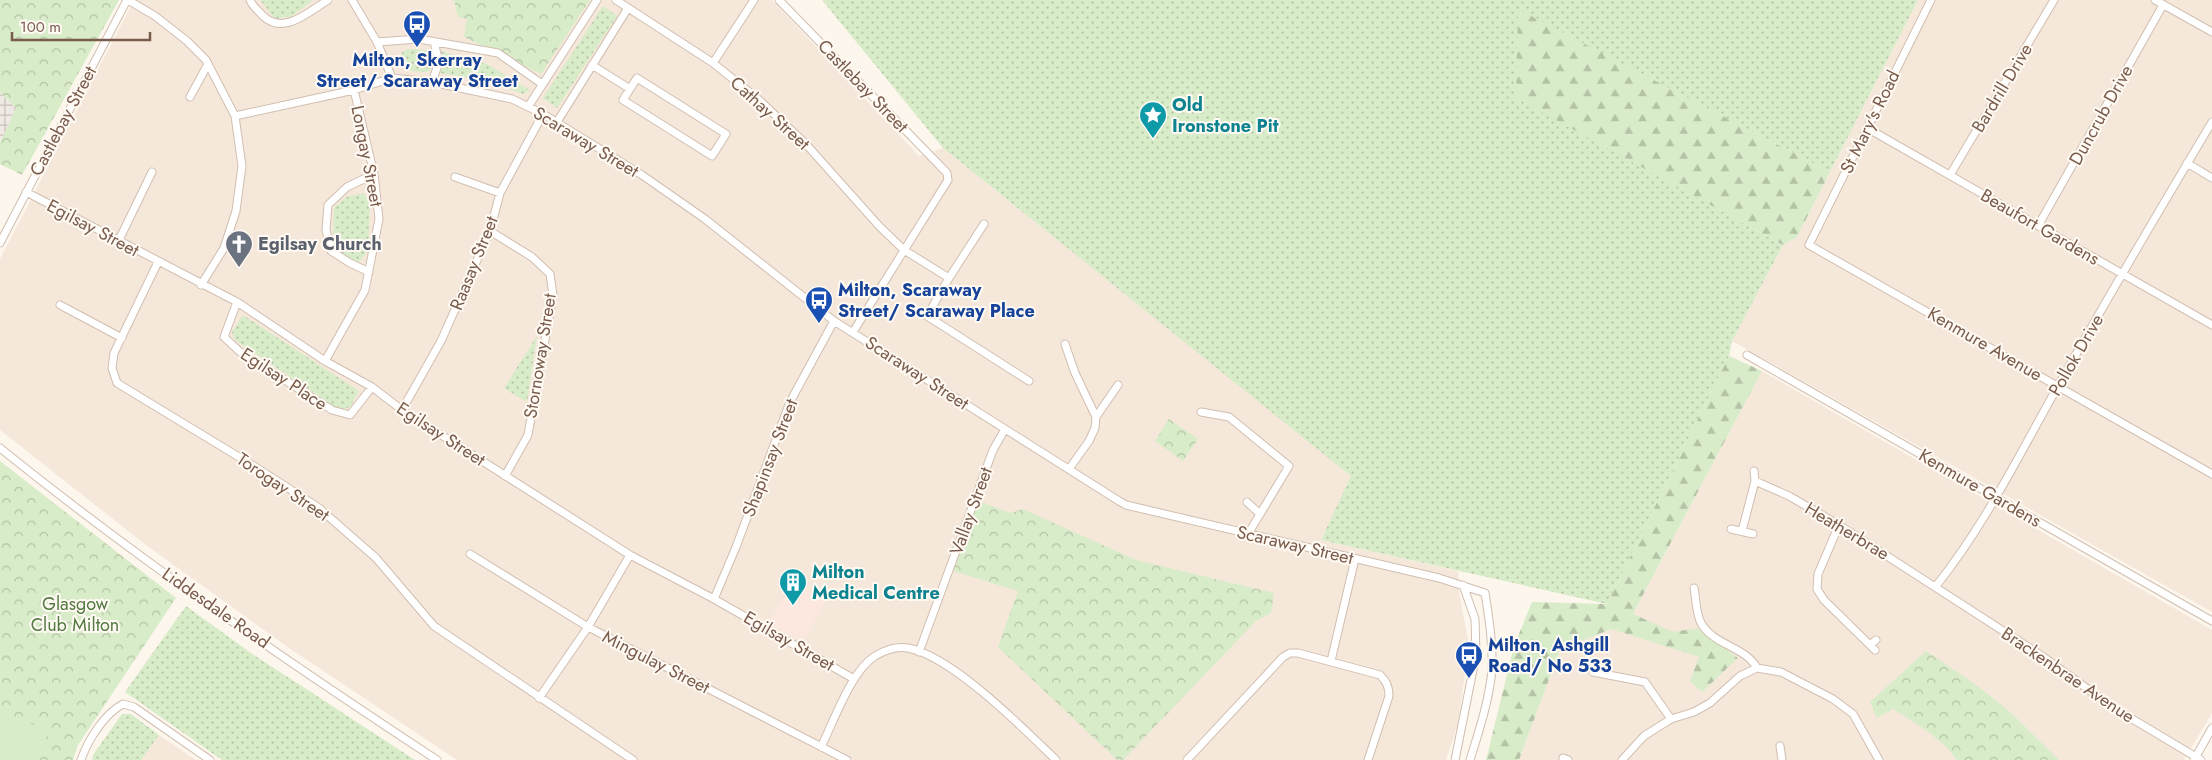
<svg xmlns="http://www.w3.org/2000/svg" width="2212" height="760" font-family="Jost,sans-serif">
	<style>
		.residential { fill: #f5e8da }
		.commercial { fill: #fde8e0 }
		.industrial { fill: url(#industrial-grid) }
		.grass { fill: url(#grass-dots) }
		.forest { fill: url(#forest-firs) }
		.park { fill: url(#park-crowns) }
		.pitch { fill: #d8ecc9 }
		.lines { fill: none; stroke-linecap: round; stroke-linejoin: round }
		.minor-casing { stroke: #d1beb0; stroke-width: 9 }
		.minor { stroke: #fff; stroke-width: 7 }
		.labels { text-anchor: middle; stroke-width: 4; stroke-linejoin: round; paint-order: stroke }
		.transit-label { font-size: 18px; font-weight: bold; fill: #164399; stroke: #fffaf3; text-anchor: start }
		.street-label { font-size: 18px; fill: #7a5c4d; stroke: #fffaf3 }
		.culture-label { font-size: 18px; font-weight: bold; fill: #0d838f; stroke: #fffaf3; text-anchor: start }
		.worship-label { font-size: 18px; font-weight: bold; fill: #5b616d; stroke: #fffaf3; text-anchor: start }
		.park-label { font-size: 18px; fill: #537a41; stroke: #fffaf3 }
	</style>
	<defs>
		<pattern id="industrial-grid" width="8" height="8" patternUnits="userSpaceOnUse" patternTransform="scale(1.25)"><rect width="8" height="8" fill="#efe9e4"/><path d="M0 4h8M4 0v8" fill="none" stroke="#c7c0bb"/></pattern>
		<pattern id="grass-dots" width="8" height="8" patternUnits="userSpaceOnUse" patternTransform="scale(1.25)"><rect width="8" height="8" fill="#d8ecc9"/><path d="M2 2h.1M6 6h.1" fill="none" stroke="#b4c2a5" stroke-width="1.8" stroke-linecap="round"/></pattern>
		<pattern id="forest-firs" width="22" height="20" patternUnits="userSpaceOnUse" patternTransform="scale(1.25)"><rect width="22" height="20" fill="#d8ecc9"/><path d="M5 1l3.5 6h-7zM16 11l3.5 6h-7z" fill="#b4c2a5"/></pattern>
		<pattern id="park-crowns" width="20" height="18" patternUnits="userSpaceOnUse" patternTransform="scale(1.25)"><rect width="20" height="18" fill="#d8ecc9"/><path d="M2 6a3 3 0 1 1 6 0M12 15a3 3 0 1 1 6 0" fill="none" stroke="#b4c2a5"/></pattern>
	</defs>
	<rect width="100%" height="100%" fill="#fdf6ec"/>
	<path class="residential" d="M134,0h638l147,156 24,-8 409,328 -31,64 137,31 1,22 10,51 -11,80 -12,36h-989l-171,-114 -140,-101 -146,-115v-171z
		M1918,0h294v612l-480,-271 51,-96 14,-8z
		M1762,371l450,259v83l-28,47h-665l41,-110 69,-28z
		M159,735l37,25h-55z"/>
	<path class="commercial" d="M793,583l32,18 -22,41 -35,-19z"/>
	<path class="industrial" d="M0,93l16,15 -16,35z"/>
	<path class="grass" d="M260,0h53l-21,16 -17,3z
		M822,0h1096l-88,172 -312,-162 -1,88 266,147 -51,96 -3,15 -122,248 -286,-64 30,-64 -408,-328z
		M603,6l14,10 -60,92 -14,-10z
		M407,49l21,1 5,7 2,9 -8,6 -17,-1 -9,-8v-10z
		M440,51l47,13 43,26 -7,4 -40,-14 -44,-7 7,-11z
		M364,193l6,11 -2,47 -9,11 -10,-3 -16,-11 1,-40 12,-11z
		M243,315l116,76 -9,16 -10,3 -105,-70 -3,-8z
		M537,336l-10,66 -23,-14z
		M186,606l65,47 164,107h-193l-97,-68z
		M122,714h9l28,21 -18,25h-49l1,-5z"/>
	<path class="forest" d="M1518,9l312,163 -33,65 -14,8 -267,-147z
		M1729,356l33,15 -129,243 40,18 25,-4 40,30 -36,34 -12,-11 9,-24 -88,-28 -51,21 -41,110h-33l28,-114 18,-44 75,2z"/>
	<path class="park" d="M0,0h119l-97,175 -22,-11v-21l16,-35 -16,-15z
		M454,0h136l-49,74 -77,-37 3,-18 -9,-2z
		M1169,419l29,20 -15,22 -28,-20z
		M0,461l176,137 -98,147 -5,15h-73z
		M978,501l33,12 12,-4 113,51 138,33 -3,20 -15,8 -133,139h-6l-119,-113 20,-56 -65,-20z
		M1926,651l49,33 33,26 51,50h-102c-17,-23 -40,-36 -64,-51l-16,9 -7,-16z"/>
	<path class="pitch" d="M0,711l49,20 -12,29h-37z"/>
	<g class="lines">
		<g class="minor-casing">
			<path id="minor" d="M128,0l27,16 32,25 19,19 29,56 7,50 -6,45 -12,37 -23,37
				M250,0c2,6 8,10 12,15 21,21 45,-2 66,-15
				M352,0l25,42 15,36
				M616,0l97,63 45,36 47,44 74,83 25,24 45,28 -22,38 102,65
				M779,0l168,173 1,7 -95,152
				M1931,0l-122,245 403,229
				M2155,0l57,32
				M377,42l42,-3 79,14 44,31
				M713,63l41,-63
				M592,65l38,24 7,-11 89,56 -14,22 -89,-56 7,-11
				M432,82l7,-20 -5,-20
				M190,97l18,-33
				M528,107l69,-107
				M235,116l119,-26 38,-12 40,4 80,17 31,15 99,61 63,44 129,102 285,180 7,4 313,73 46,15c4,25 8,51 7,77 -3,31 -13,61 -22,90
				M557,122l71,-114
				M1867,128l345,197
				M2187,163l25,15
				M1950,175l104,-175
				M455,177l45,16
				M26,192l211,110 88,59 47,26 30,23 228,145 84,44 140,80
				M2038,226l125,-221
				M490,231l42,26 18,17 3,21 -25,140 -23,41
				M118,242l34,-70
				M0,243l127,-243
				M158,262l-44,91 -2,15 5,15 140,85 62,40 57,50 58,68 199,134
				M369,272l-19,-9 -19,-12 -5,-21 2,-25 19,-18 27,-13
				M949,278l35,-54
				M237,302l-13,35 15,14 93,59 18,5 22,-28
				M60,305l62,33
				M1065,344l10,29 21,44 -1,11 -6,13 -20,28
				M1747,355l465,266
				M325,361l40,-71 14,-71 -5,-45 -20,-84
				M402,410l39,-69 49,-110 10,-38 43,-79
				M1201,412l28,5 60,49 -41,68
				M1096,417l22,-32
				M0,448c139,112 288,214 437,312
				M1755,481l34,15 50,29 203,131 72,52 87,52
				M1247,502l13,12
				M1839,525l-21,49 -1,15 7,11 51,50
				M1731,529l22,5
				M1742,531l13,-50 -1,-10
				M470,554l118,73 259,133
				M1936,586c49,-61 83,-131 122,-200 50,-89 102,-177 154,-264
				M1694,588c2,10 2,26 7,35 13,23 44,23 56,45
				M714,599l22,-52 54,-145 44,-81
				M1870,645l6,-5
				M919,652l74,-202 12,-21
				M1331,661l24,-102
				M1757,668l24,4 52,27 20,15 26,46
				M1593,672l52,10 26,37
				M539,698l49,-71 42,-72
				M1780,746l2,14
				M821,747c13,-26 30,-76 54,-91 10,-6 22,-10 33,-8 44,8 116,81 148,112
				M1563,758l5,2
				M81,760c7,-20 23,-46 42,-56l11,3 76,53
				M1187,760l96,-103 7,-4h8l82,22c6,6 9,11 9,21l-21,64
				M1455,760l21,-105 -1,-36 -12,-34
				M1622,760l22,-24 27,-17 23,-7 16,-9 30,-27 17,-8
				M2194,760l18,-32"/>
		</g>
		<use href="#minor" class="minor"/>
	</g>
	<defs>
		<g id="bus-pin" transform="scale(1.4375)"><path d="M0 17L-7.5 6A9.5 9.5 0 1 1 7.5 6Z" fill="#1a4fb4" stroke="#fffaf3"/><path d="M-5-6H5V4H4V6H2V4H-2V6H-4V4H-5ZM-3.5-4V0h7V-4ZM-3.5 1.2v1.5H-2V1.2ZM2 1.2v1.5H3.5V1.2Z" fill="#fff"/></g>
		<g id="sight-pin" transform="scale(1.4375)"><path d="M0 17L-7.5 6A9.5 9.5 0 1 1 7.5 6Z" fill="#0f9aa8" stroke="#fffaf3"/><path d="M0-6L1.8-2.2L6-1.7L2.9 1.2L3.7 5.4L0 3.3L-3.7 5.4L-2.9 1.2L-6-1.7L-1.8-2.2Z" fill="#fff"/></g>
		<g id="church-pin" transform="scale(1.4375)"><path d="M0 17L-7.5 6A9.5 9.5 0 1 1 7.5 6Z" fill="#6b7280" stroke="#fffaf3"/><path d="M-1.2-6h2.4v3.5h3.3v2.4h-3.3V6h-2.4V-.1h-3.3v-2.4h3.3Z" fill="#fff"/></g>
		<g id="building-pin" transform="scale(1.4375)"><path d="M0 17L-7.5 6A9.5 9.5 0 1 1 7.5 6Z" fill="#0f9aa8" stroke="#fffaf3"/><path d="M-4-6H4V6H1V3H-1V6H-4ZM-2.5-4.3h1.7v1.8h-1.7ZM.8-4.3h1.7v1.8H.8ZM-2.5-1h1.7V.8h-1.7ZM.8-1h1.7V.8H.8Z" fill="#fff"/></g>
	</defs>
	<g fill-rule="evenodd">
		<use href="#bus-pin" x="417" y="24"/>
		<use href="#sight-pin" x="1153" y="115"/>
		<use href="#church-pin" x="239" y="244"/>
		<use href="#bus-pin" x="819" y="300"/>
		<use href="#building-pin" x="793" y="582"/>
		<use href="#bus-pin" x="1469" y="655"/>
	</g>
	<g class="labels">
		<g class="transit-label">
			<text x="417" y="66" text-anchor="middle">Milton, Skerray<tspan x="417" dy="21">Street/ Scaraway Street</tspan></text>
			<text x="838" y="296">Milton, Scaraway<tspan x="838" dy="21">Street/ Scaraway Place</tspan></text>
			<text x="1488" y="651">Milton, Ashgill<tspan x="1488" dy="21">Road/ No 533</tspan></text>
		</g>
		<g class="street-label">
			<text transform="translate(863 86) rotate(46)" y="6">Castlebay Street</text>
			<text transform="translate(2002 88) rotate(-59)" y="6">Bardrill Drive</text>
			<text transform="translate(770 113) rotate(42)" y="6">Cathay Street</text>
			<text transform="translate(2101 115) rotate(-61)" y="6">Duncrub Drive</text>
			<text transform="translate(63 121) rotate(-62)" y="6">Castlebay Street</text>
			<text transform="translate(1870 122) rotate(-64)" y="6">St Mary's Road</text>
			<text transform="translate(586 142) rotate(31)" y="6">Scaraway Street</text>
			<text transform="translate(367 156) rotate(79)" y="6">Longay Street</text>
			<text transform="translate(2040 227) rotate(30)" y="6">Beaufort Gardens</text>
			<text transform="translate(93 228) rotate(28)" y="6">Egilsay Street</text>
			<text transform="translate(474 263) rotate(-68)" y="6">Raasay Street</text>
			<text transform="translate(1985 344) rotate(30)" y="6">Kenmure Avenue</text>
			<text transform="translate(2076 355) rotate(-60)" y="6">Pollok Drive</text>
			<text transform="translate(540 356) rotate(-81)" y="6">Stornoway Street</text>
			<text transform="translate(917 373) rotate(33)" y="6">Scaraway Street</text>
			<text transform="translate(284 379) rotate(33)" y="6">Egilsay Place</text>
			<text transform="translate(441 434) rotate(33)" y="6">Egilsay Street</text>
			<text transform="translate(770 458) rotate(-69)" y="6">Shapinsay Street</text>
			<text transform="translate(283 487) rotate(34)" y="6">Torogay Street</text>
			<text transform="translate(1980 488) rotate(30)" y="6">Kenmure Gardens</text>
			<text transform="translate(971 511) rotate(-70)" y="6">Vallay Street</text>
			<text transform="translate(1847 531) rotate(31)" y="6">Heatherbrae</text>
			<text transform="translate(1295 545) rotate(13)" y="6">Scaraway Street</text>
			<text transform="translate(216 608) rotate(35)" y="6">Liddesdale Road</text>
			<text transform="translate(789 641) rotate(30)" y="6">Egilsay Street</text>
			<text transform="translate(656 662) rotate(27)" y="6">Mingulay Street</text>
			<text transform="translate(2068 675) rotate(34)" y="6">Brackenbrae Avenue</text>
		</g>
		<g class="culture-label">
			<text x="1172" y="111">Old<tspan x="1172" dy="21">Ironstone Pit</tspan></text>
			<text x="812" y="578">Milton<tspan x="812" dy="21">Medical Centre</tspan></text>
		</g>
		<g class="worship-label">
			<text x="258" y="250">Egilsay Church</text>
		</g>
		<g class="park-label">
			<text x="75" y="610">Glasgow<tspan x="75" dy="21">Club Milton</tspan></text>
		</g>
	</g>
	<path d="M12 32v8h138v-8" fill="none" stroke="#7a5c4d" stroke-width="2.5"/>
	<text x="20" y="32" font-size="15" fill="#7a5c4d" stroke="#fffaf3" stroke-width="4" paint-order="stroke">100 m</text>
</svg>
